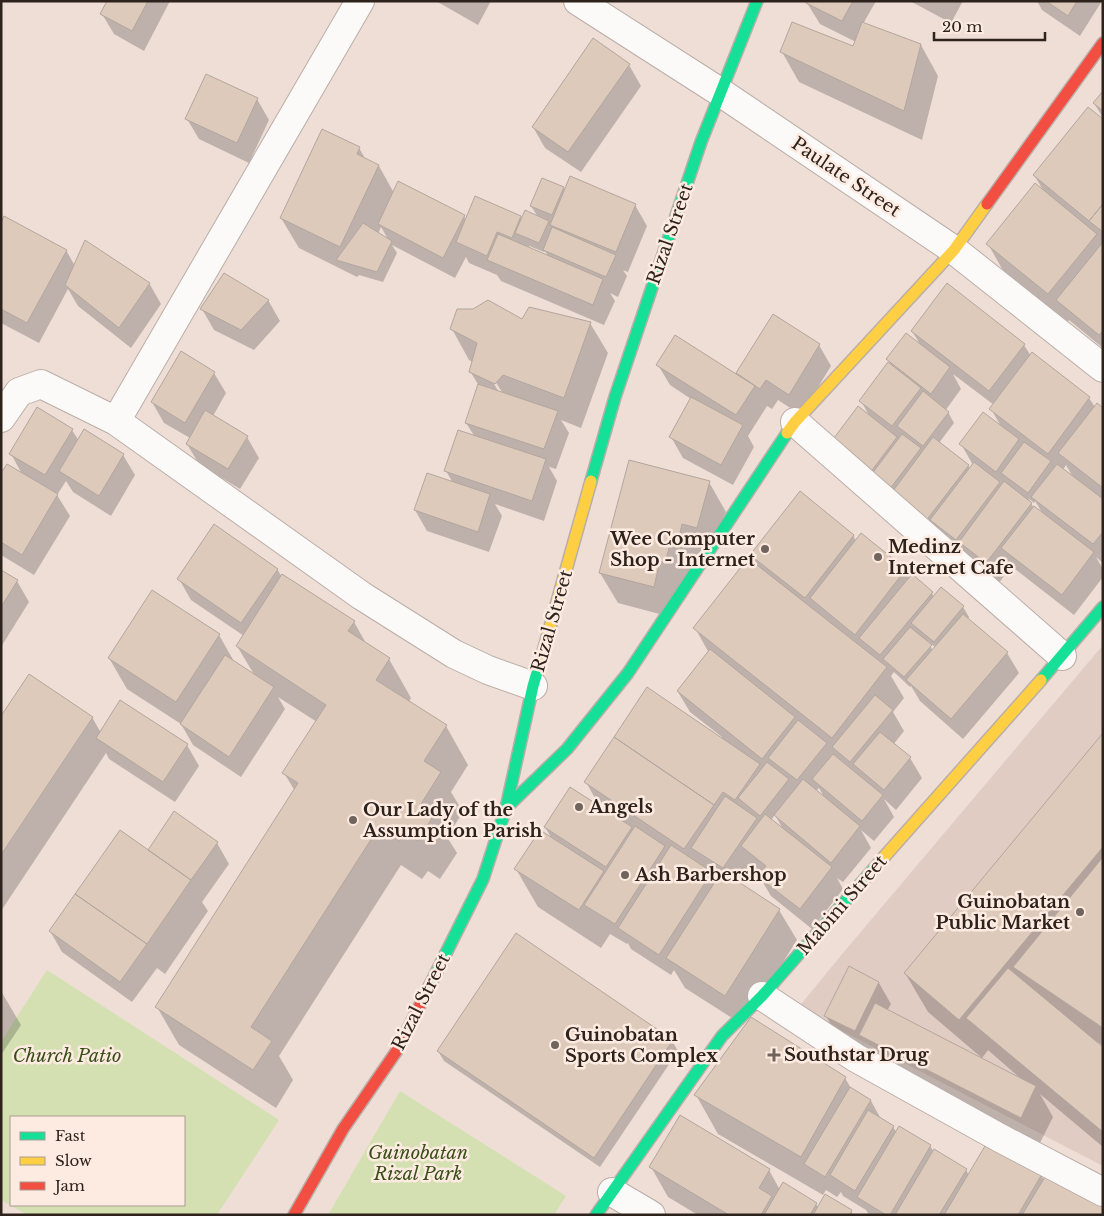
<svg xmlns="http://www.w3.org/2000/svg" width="1104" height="1216" font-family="'Libre Baskerville',serif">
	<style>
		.commercial { fill: #e1ccc4 }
		.green { fill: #d4e0b2; fill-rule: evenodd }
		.shadow { fill: #0003; fill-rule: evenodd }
		.building { fill: #ddcaba; stroke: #b2a69e }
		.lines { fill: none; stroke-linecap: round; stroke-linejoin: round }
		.street-casing { stroke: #baaea8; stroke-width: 30 }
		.fast-casing { stroke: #baaea8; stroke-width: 14 }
		.slow-casing { stroke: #baaea8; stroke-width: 14 }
		.jam-casing { stroke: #baaea8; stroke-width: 14 }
		.street { stroke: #fcfaf9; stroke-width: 28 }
		.fast { stroke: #16e098; stroke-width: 11 }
		.slow { stroke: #ffcf43; stroke-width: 11 }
		.jam { stroke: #f24e42; stroke-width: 11 }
		.poi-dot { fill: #71645d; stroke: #fdebe1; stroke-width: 2 }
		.labels { text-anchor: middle; stroke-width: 5; stroke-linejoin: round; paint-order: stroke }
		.street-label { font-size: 18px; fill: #2d221c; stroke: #fdebe1 }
		.poi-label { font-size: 18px; font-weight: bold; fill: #2d221c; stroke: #fdebe1; text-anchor: start }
		.park-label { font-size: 18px; font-style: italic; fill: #394e18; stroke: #fdebe1 }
	</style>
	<rect width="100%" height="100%" fill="#eeded6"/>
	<path class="commercial" d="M1103,645v521l-305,-158 45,-55z"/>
	<path class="green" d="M47,970l232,150 -62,95h-193v-2l-23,-13v-158zM11,1117h173v88h-173z
		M400,1091l166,105 -12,19h-226z"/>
	<path class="shadow" d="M108,1h62l-26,50 -30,-17 -12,-20z
		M436,1h55l-13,24z
		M808,1h68l-13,23 58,21 17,31 -16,64 -123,-58 -17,-30 72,-5 2,-5 -36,-18 -13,-21z
		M910,1h53l-12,22z
		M1037,1h65l-22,35 -38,-26z
		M629,65l12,21 -60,86 -36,-24 -12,-21z
		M1103,93v25l-9,-15z
		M257,99l12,21 -20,43 -50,-24 -12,-20z
		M1103,121v227l-34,-28 -3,4 -61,-50 -17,-30 55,-54 -9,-15z
		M323,130l36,18 7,12 13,6 15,27 70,23 2,4 54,-3 2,4 16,-4 -7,-11 32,-18 2,4 70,13 12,21 -19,46 -5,-2 4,6 -9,21 -8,-4 5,8 -11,24 -103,-44 -4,-6 -28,-12 -3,-6 -11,21 -63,-33 5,8 -14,29 -24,-7 -2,2 -58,-29 -18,-30zM381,227l8,14 -11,-7zM529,246l15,6 1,-1 4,7 -21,-9z
		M1,226l65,24 9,16 74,17 12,21 -30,44 -53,-42 -10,-17 -29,54 -38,-20z
		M268,300l12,21 -26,29 -40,-20 -12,-21z
		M773,316l46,29 12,21 -30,49 -23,-15 -6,9 -5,-3 -19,30 6,11 -21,38 -50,-27 -12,-21 20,-38 -21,-14 -12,-20 78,10z
		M522,321l68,2 18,30 -27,75 -20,-8 8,13 -13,36 -7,-2 8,14 -13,40 -49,-17 7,12 -13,36 -62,-21 -12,-21 38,-27 -7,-12 29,-34 -9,-14 13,-37 -9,-15 3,-9 -4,-2 -17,-31zM493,378l9,14h-3l-8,-13z
		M912,331l112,14 7,11 1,-2 57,44 6,9 8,2v154l-7,-6 7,12v8l-29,38 -59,-46 -3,-4 -13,18 -155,-120 26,-46 -9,-16 29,-38 -2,-4 33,-13zM953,374l41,31 -3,4 11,19 -41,16 12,21 -3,4 -2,-4 -29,-22 15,-20 -6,-11 -3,-1 16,-22zM1066,465l8,14 -11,-9zM1028,498l6,5 1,-2 8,13 -9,-6z
		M214,373l12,20 -13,23 34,21 12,21 -19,31 -41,-25 -12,-20 3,-6 -26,-15 -12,-21z
		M37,409l35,21 7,11 44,14 12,20 -24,41 -38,-24 -7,-11 -9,14 13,21 -36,59 -33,-20v-79l21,-2 -11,-20z
		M709,482l17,30 -55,105 -53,-14 -18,-30z
		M853,535l3,6 49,29 5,9 22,14 2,4 8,-8 21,18 6,10 -1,2 39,34 12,20 -56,66 -43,-38 -9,-15 -1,1 -16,-15 -3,4 13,22 -11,14 11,19 -11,14 17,13 12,20 -26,32 -12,-11 10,18 -20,24 -13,-11 10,18 -28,34 -6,-4 6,11 -31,40 -41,-33 -12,-20 2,-3 -7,-6 -2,-4 -14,20 41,27 18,30 -54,85 -58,-37 -11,-18 -3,5 -40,-26 -3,-6 -1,1 -17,-10 -9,14 -63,-41 -22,-38 36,-30 -7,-12 56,-18 -15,-27 135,-43 1,-2 -32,-25 -12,-20 31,-39 -14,-25 64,-60 -7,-13zM928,641l8,7 -3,3 -5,-9zM819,788l5,9 -8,-6zM775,815l9,16 -13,-11zM711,873l8,5 -3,4z
		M277,569l5,8 72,45 13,23 22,14 22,39 -2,4 37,24 22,39 -17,27 12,20 -16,25 10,16 -17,26 -12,-8 -6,8 -21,-14 -122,191 14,24 -17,28 -97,-63 -22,-38 138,-216 -11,-18 33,-51 -39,-25 7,12 -44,68 -48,-32 -12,-21 -54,-35 -18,-31 110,-23 16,28 20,13 -18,-30 7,-10 -53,-36 -12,-21z
		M1,572l16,9 12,21 -28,45z
		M92,717l9,16 86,12 12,21 -24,36 -66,-43 -3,-6 -105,158v-193z
		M1103,735v310l-6,-3 -1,1 7,6v98l-63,-53 13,23 -15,30 -160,-81 -10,-17 -1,2 -29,-14 -12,-21 53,-33 12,21 -4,7 134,68 -33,-29 -6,8 -54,-46 -23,-39z
		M217,843l12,21 -27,38 6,9 -43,63 -8,-6 -25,34 -70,-50 -12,-21 98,-80z
		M1,991l20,34 -20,30z
		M672,1041l6,10 -78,116 -156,-106 -6,-10z
		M845,1078l7,12 19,11 10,18 12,8 4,6 33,13 4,6 32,18 3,5h72l3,5 59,35h-234l-3,-5 -23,-14 -2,-4 -4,5 -11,-7 -3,5 -105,-61 -22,-39z
		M651,1167l118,3 11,20 36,14 3,4 32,3 2,4h-155l-30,-18z"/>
	<path class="building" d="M107,1h41l-16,30 -32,-17z
		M806,1h47l-11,20 -36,-18z
		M1046,1h31l-9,15z
		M792,22l61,24 9,-24 59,22 -17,67 -124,-59z
		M593,38l37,26 -62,88 -36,-25z
		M206,74l52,24 -21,45 -52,-24z
		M1103,91v20l-10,-8z
		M1088,107l15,12v85l-14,17 -56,-46z
		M322,129l38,18 -3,7 22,11 -39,82 -60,-29z
		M570,176l66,28 -20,48 -66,-27z
		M542,178l22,9 -12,28 -22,-9z
		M398,181l67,34 -22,43 -65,-34z
		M1035,183l62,51 -49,60 -62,-50z
		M475,196l46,20 -9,22 -15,-6 -10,24 -31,-14z
		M1103,204v28l-14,-11z
		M525,210l24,11 -10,22 -24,-10z
		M4,216l63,34 -40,73 -26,-14v-86z
		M363,223l29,18 -15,31 -41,-12z
		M552,227l64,28 -10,22 -63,-27z
		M498,234l105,45 -10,26 -106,-45z
		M85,240l65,43 -31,45 -54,-43z
		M1103,242v89l-4,4 -43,-35z
		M224,273l45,27 -28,30 -41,-21z
		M947,283l78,61 -36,47 -78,-60z
		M488,300l34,19 7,-12 62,15 -27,76 -61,-23 -8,9 -26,-12 8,-29 -27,-14 7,-20h16z
		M773,314l47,30 -31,51 -23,-15 -6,9 -24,-16z
		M906,333l44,34 -19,27 -45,-35z
		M675,335l80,51 -19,29 -80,-50z
		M181,351l34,21 -30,51 -34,-21z
		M1032,352l58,45 -42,57 -59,-45z
		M888,362l33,26 -29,38 -33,-25z
		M478,384l80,27 -14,38 -79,-26z
		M923,391l26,21 -26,34 -26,-20z
		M691,397l52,28 -22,40 -52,-28z
		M1097,403l6,5v80l-45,-35z
		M858,406l39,31 -27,36 -39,-31z
		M37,407l36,22 -28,46 -36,-21z
		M205,410l43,26 -20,33 -42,-25z
		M983,412l36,27 -23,33 -37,-28z
		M84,429l40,25 -25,42 -40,-25z
		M458,430l88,29 -14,42 -88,-30z
		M902,434l19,14 -32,42 -18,-15z
		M933,437l36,28 -44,57 -35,-27z
		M1024,442l27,19 -23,32 -27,-20z
		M629,460l81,21 -13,47 -15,-4 -4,18 -7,-1 -6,22 -5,-2 -6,26 -55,-14z
		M974,462l26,20 -44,58 -26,-20z
		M7,464l51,30 -36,61 -21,-13v-69z
		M1057,464l46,35v33l-10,12 -62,-47z
		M427,473l63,21 -12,38 -64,-22z
		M1004,481l28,22 -46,60 -27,-21z
		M800,491l54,44 -49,63 -55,-43z
		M1034,506l60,46 -32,43 -61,-47z
		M214,524l64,45 -37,54 -64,-44z
		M861,533l45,36 -51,66 -45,-37z
		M748,558l139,109 -55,71 -139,-110z
		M1,570l17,10 -17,27z
		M282,574l73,47 -7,10 42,27 -14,22 71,45 -23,36 17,11 -20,32 14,9 -17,28 -13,-8 -5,8 -21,-14 -128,200 21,14 -19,29 -98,-63 143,-224 -16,-10 44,-68 -90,-59z
		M912,574l21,18 -53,63 -21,-17z
		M941,587l23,19 -30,36 -23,-19z
		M152,590l68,44 -44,68 -68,-44z
		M963,614l45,38 -57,67 -45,-39z
		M910,627l22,18 -28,32 -21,-18z
		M710,649l85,68 -33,42 -85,-68z
		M225,655l49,32 -45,70 -49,-33z
		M29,674l64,43 -92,138v-139z
		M647,687l113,77 -25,36 -12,-8 -9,13 -100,-68z
		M875,695l18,15 -43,52 -18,-15z
		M120,700l68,44 -25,38 -67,-44z
		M798,720l29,23 -30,37 -29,-22z
		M880,732l31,25 -27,33 -31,-26z
		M1103,733v114l-144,173 -55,-47z
		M614,737l100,68 -30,44 -100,-67z
		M833,754l50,41 -21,26 -50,-42z
		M767,762l22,17 -29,37 -22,-18z
		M803,779l57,47 -29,37 -57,-48z
		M570,787l62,40 -26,40 -62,-40z
		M725,796l32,22 -34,50 -32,-20z
		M174,811l44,31 -27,38 -43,-30z
		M765,814l67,53 -32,42 -43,-33 9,-10 -25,-20z
		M635,826l30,20 -50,78 -31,-19z
		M120,830l71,50 -44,64 -72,-50z
		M540,830l64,41 -25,39 -65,-41z
		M671,845l41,27 -53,83 -41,-27z
		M1103,857v171l-90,-61z
		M722,871l58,38 -55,87 -59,-38z
		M75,894l72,50 -27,38 -71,-51z
		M516,933l157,107 -79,118 -157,-107z
		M849,966l30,16 -24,49 -31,-15z
		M1008,968l95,79v85l-137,-114z
		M875,1003l161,83 -15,32 -162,-83z
		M751,1017l95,60 -45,80 -107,-62z
		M850,1087l21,13 -46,77 -21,-13z
		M868,1110l26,16 -39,65 -25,-16z
		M680,1115l90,54 -11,19 13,8 -11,19h-32l-80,-48z
		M899,1126l32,19 -41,70h-4l-29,-18z
		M988,1141l54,33 -24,41h-74z
		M934,1149l33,20 -28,46h-44z
		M1051,1167l52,32v16h-81z
		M783,1182l34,21 -7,12h-46z
		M825,1194l27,16 -2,5h-37z"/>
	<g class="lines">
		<g class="street-casing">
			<path id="street" d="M578,1l142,91 234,158 149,118
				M1,418l18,-26 22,-8 75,37 246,175 92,58 34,16 45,16
				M116,421l244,-420
				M795,422l267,234
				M762,996l94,62 144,80 103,54
				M612,1192l39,23"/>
		</g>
		<g class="fast-casing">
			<path id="fast" d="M591,481l24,-84 86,-255 56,-141
				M1041,680l62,-73
				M506,808l61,-59 61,-76 159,-240
				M425,995l58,-116 23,-71 27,-122 8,-27
				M596,1215l126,-179 40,-40 122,-139"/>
		</g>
		<g class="slow-casing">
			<path id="slow" d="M787,433l8,-11 159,-172 33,-46
				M541,659l50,-178
				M884,857l157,-177"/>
		</g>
		<g class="jam-casing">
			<path id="jam" d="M987,204l116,-161
				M294,1215l49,-86 55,-80 27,-54"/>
		</g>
		<use href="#street" class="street"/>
		<use href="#fast" class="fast"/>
		<use href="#slow" class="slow"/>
		<use href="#jam" class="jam"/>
	</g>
	<g class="poi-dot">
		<circle cx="765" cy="549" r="5"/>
		<circle cx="878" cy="557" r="5"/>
		<circle cx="579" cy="807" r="5"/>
		<circle cx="353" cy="820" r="5"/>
		<circle cx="625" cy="875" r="5"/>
		<circle cx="1080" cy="912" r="5"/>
		<circle cx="555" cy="1045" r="5"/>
		<path d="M771.5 1047.5h5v5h5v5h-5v5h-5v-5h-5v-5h5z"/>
	</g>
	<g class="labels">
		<g class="street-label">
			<text transform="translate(846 177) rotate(34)" y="6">Paulate Street</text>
			<text transform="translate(670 234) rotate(-71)" y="6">Rizal Street</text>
			<text transform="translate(552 621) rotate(-74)" y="6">Rizal Street</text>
			<text transform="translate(842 905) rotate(-49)" y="6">Mabini Street</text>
			<text transform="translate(421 1002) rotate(-63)" y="6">Rizal Street</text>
		</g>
		<g class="poi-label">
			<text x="755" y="545" text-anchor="end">Wee Computer<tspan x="755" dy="21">Shop - Internet</tspan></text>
			<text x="888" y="553">Medinz<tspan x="888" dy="21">Internet Cafe</tspan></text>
			<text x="589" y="813">Angels</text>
			<text x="363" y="816">Our Lady of the<tspan x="363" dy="21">Assumption Parish</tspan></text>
			<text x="635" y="881">Ash Barbershop</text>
			<text x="1070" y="908" text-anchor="end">Guinobatan<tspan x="1070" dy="21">Public Market</tspan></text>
			<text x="565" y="1041">Guinobatan<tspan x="565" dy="21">Sports Complex</tspan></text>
			<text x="784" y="1061">Southstar Drug</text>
		</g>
		<g class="park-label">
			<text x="67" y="1062">Church Patio</text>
			<text x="418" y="1159">Guinobatan<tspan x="418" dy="21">Rizal Park</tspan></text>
		</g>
	</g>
	<rect width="1104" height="1216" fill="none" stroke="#2d221c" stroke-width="5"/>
	<rect x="10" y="1116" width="175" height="90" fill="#fdebe1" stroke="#aa9b92"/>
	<rect x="20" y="1132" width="25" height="8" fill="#16e098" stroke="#aa9b92"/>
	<text x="55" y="1141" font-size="15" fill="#2d221c">Fast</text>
	<rect x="20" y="1157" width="25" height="8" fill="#ffcf43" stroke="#aa9b92"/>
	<text x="55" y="1166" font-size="15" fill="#2d221c">Slow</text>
	<rect x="20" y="1182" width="25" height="8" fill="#f24e42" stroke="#aa9b92"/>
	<text x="55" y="1191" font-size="15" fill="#2d221c">Jam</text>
	<path d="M934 32v8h111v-8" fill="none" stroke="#2d221c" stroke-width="2.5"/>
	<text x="942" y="32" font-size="15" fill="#2d221c" stroke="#fdebe1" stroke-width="4" paint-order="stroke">20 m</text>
</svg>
